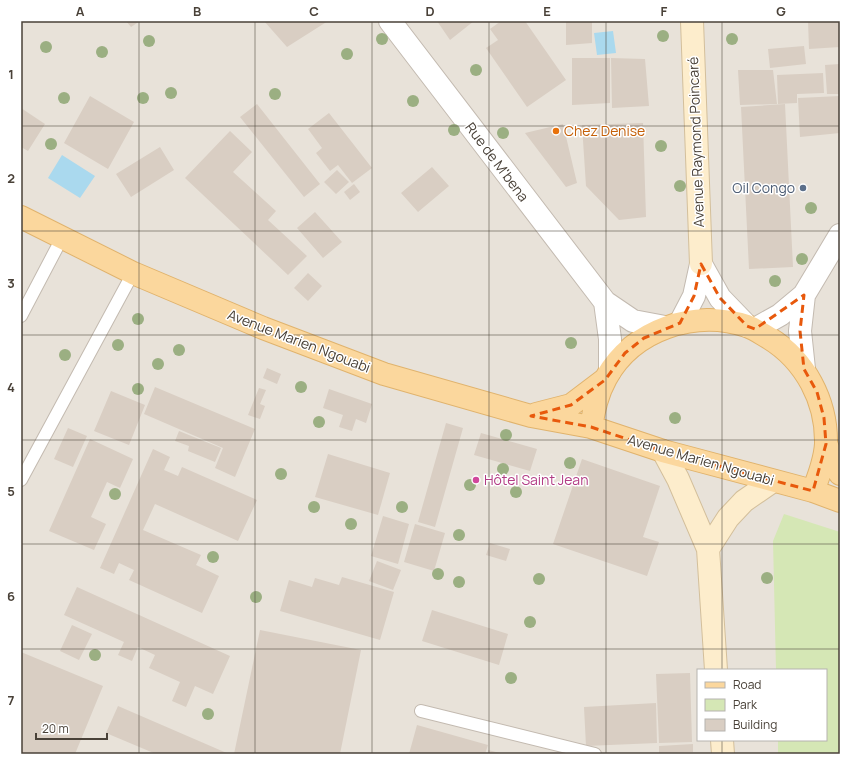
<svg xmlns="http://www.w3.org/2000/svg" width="861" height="775" font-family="Manrope,sans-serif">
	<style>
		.residential { fill: #e8e2d9; fill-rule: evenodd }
		.green { fill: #d5e7b5 }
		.water { fill: #aad9ee }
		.building { fill: #d9cec3 }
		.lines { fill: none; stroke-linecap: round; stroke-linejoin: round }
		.lane-casing { stroke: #c3bab0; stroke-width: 14 }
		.street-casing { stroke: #c3bab0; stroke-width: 24 }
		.secondary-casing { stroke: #d3bf9b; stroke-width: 24 }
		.primary-casing { stroke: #e0b36d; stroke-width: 24 }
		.lane { stroke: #fff; stroke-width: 12 }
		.street { stroke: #fff; stroke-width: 22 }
		.secondary { stroke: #fdedcc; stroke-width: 22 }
		.primary { stroke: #fbd79d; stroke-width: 22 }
		.tree { fill: #9baf82 }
		.marked { fill: none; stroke: #e8590c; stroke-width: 3; stroke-dasharray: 8 5; stroke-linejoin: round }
		.grid { fill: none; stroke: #494138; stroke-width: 1; stroke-opacity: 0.55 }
		.food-dot { fill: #e8710a; stroke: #fff; stroke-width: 1.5 }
		.service-dot { fill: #5c6f8a; stroke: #fff; stroke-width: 1.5 }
		.hotel-dot { fill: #d1479c; stroke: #fff; stroke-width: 1.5 }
		.labels { text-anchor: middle; stroke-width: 3; stroke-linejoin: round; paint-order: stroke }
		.food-label { font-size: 14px; fill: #c56008; stroke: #fff; text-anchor: start }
		.street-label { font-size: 14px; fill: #494138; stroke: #fff }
		.service-label { font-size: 14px; fill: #4e5e75; stroke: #fff; text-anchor: end }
		.hotel-label { font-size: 14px; fill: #b23c85; stroke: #fff; text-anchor: start }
		.neatline { fill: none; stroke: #494138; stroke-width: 1.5 }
		.grid-label { font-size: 13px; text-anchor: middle; font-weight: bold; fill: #494138 }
	</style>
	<rect width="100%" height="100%" fill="#f5f1ea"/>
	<path class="residential" d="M21,21h819v733h-819zM698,670h128v70h-128z"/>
	<path class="green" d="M784,514l56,18v222h-62v-14h48v-70h-50l-3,-129z"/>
	<path class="water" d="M613,31l3,22 -19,2 -3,-22z
		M62,155l33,21 -15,22 -32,-20z"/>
	<path class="building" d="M126,21h14l-9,6z
		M264,21h64l-41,26z
		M437,21h37l-24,19z
		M501,21h24l41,59 -39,27 -41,-59 12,-8 -8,-11z
		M566,21h26v22l-26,2z
		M808,21h32v26l-31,2z
		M804,46l2,18 -36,4 -2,-19z
		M572,58h38v45l-38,2z
		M611,58l34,1 4,47 -37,2z
		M840,64v30h-13l-2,-29z
		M738,70h35l4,34 -37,1z
		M823,73l1,20 -27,1v9l-19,1 -1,-29z
		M90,96l44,26 -26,47 -44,-26z
		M840,96v37l-40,4 -2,-39z
		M257,104l63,80 -16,13 -64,-80z
		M785,104l8,163 -44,2 -8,-162z
		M21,108l24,16 -17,27 -7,-4z
		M329,113l43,55 -20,15 -14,-18 -8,6 -14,-18 6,-5 -14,-19z
		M643,123l3,94 -27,3 -33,-34 -4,-61z
		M563,124l14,59 -11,4 -41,-54z
		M230,131l22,21 -19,20 43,39 -8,9 39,36 -19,19 -103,-97z
		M160,147l14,23 -43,27 -15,-23z
		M432,167l17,19 -31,26 -17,-19z
		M337,170l12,12 -13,12 -12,-12z
		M354,184l6,8 -10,8 -6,-8z
		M315,212l27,30 -19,16 -26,-30z
		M308,273l14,13 -14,15 -14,-13z
		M267,368l14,6 -4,10 -14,-6z
		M155,387l100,42 -20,48 -20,-9 8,-20 -79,-34z
		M259,388l7,2 -6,14 5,2 -5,13 -12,-4z
		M329,389l43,15 -6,19 -10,-4 -4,12 -13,-4 4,-12 -20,-7z
		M111,391l34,14 -16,40 -35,-14z
		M446,423l17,5 -28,99 -17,-5z
		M68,428l19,8 -14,31 -19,-8z
		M179,431l42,17 -6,14 -27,-11 1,-5 -14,-5z
		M481,433l56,16 -7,22 -56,-16z
		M90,439l43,20 -13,29 -13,-6 -16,35 15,7 -12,26 -45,-19z
		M153,449l17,8 -6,13 14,6 4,-9 75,33 -19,41 -83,-37 -12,26 58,25 -5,10 23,11 -17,37 -73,-33 5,-10 -15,-7 -5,11 -14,-6z
		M328,454l62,19 -12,42 -63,-18z
		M582,459l78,27 -17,51 16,5 -12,34 -94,-32z
		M383,516l26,8 -11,40 -27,-8z
		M415,524l30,9 -11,38 -30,-9z
		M490,543l20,6 -4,12 -20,-6z
		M377,561l24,9 -8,20 -24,-9z
		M342,577l52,15 -14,48 -100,-29 9,-31 23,7 3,-9 24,7z
		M77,587l153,69 -17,38 -18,-8 -9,21 -14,-6 8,-19 -31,-14 6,-13 -17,-8 -6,14 -14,-6 6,-13 -60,-27z
		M432,610l76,24 -9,31 -77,-24z
		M72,625l20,9 -13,26 -19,-9z
		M260,630l101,20 -21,104h-106z
		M21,652l82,34 -28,68h-54z
		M690,673l2,69 -33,1 -3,-69z
		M656,703l1,40 -71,3 -2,-39z
		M118,706l111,48h-73l-50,-21z
		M417,725l71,20 -3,9h-76z
		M693,744v8l-34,1v-7z
		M488,750l12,3v1h-12z"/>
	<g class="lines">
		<g class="lane-casing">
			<path id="lane" d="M21,316l41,-78
				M21,480l112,-207
				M421,711l174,43"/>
		</g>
		<g class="street-casing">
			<path id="street" d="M390,21l215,281 28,19 32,6
				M701,264l19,34 27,28
				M605,302l5,37v32
				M680,323l14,-27 7,-32
				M755,329l25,-14 24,-20 36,-60
				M804,369l-4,-38 4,-36"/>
		</g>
		<g class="secondary-casing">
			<path id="secondary" d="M692,21l9,243
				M663,451l15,28 30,70 8,121
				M708,549l20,-31 16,-17 29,-20
				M722,740l1,14"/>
		</g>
		<g class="primary-casing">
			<path id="primary" d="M21,217l112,56 130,55 121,46 147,42 60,11 72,24 150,40 27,10
				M536,414l35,-9 33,-25
				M591,427c3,-17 6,-33 15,-49 27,-49 89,-69 141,-52 8,3 15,8 22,12 36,22 58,63 57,106 -1,16 -7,32 -13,47
				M826,444l14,30"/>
		</g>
		<use href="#lane" class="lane"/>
		<use href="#street" class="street"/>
		<use href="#secondary" class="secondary"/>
		<use href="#primary" class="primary"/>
	</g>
	<g class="tree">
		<circle cx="663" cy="36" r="6"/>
		<circle cx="382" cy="39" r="6"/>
		<circle cx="732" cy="39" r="6"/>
		<circle cx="149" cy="41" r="6"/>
		<circle cx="46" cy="47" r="6"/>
		<circle cx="102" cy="52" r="6"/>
		<circle cx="347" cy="54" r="6"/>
		<circle cx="476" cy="70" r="6"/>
		<circle cx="171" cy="93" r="6"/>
		<circle cx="275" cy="94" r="6"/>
		<circle cx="64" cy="98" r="6"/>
		<circle cx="143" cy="98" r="6"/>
		<circle cx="413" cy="101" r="6"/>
		<circle cx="454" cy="130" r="6"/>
		<circle cx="503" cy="133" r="6"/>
		<circle cx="51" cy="144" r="6"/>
		<circle cx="661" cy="146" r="6"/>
		<circle cx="680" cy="186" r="6"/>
		<circle cx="811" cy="208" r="6"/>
		<circle cx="802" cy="259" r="6"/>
		<circle cx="775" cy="281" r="6"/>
		<circle cx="138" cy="319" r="6"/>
		<circle cx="571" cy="343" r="6"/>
		<circle cx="118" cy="345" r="6"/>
		<circle cx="179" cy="350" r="6"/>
		<circle cx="65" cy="355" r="6"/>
		<circle cx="158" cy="364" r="6"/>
		<circle cx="301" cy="387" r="6"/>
		<circle cx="138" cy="389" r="6"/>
		<circle cx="675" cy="418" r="6"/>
		<circle cx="319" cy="422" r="6"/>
		<circle cx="506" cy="435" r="6"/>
		<circle cx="570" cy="463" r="6"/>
		<circle cx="503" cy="469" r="6"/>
		<circle cx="281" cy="474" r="6"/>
		<circle cx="470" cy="485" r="6"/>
		<circle cx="516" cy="492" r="6"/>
		<circle cx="115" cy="494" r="6"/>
		<circle cx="314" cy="507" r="6"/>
		<circle cx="402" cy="507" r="6"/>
		<circle cx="351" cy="524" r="6"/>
		<circle cx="459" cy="535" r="6"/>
		<circle cx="213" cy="557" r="6"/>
		<circle cx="438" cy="574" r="6"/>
		<circle cx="767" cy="578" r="6"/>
		<circle cx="539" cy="579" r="6"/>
		<circle cx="459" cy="582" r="6"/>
		<circle cx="256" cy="597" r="6"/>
		<circle cx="530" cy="622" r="6"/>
		<circle cx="95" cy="655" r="6"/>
		<circle cx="511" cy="678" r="6"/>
		<circle cx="208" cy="714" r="6"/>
	</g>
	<path class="marked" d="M701,264l19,34 27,28 8,3 49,-34 -4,36 4,38 13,23 7,26 2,26 -13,47 -150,-40 -72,-24 -60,-11 40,-11 34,-25 20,-27 19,-15 36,-15 14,-27z"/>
	<path class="grid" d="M139,21v733M255,21v733M372,21v733M489,21v733M606,21v733M722,21v649M21,126h819M21,231h819M21,335h819M21,440h819M21,544h819M21,649h819M722,740v14"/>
	<circle class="food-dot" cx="556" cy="131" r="4"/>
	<circle class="service-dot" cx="803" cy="188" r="4"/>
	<circle class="hotel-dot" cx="476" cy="480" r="4"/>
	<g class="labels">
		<g class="food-label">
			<text x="564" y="136">Chez Denise</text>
		</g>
		<g class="street-label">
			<text transform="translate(696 142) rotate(-92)" y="5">Avenue Raymond Poincaré</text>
			<text transform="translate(497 162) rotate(53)" y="5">Rue de M'bena</text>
			<text transform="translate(299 341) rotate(21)" y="5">Avenue Marien Ngouabi</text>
			<text transform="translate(701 460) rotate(16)" y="5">Avenue Marien Ngouabi</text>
		</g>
		<g class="service-label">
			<text x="795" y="193">Oil Congo</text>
		</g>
		<g class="hotel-label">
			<text x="484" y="485">Hôtel Saint Jean</text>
		</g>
	</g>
	<rect width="861" height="775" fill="none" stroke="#ffffff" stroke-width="44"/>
	<rect x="697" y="669" width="130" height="72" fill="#ffffff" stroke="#b6b3af"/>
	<rect x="705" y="682" width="20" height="6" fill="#fbd79d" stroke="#b6b3af"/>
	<text x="733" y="689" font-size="12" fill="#494138">Road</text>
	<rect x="705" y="699" width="20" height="12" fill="#d5e7b5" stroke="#b6b3af"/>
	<text x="733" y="709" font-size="12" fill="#494138">Park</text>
	<rect x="705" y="719" width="20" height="12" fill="#d9cec3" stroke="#b6b3af"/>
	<text x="733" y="729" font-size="12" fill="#494138">Building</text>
	<path d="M36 733v6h71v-6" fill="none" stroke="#494138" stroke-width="2"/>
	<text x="42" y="733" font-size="12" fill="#494138" stroke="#ffffff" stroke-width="3" paint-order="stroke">20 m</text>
	<rect x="22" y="22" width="817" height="731" class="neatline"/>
	<g class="grid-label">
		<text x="80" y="16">A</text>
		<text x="197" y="16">B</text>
		<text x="314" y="16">C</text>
		<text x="430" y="16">D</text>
		<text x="547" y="16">E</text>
		<text x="664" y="16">F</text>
		<text x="781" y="16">G</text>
		<text x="11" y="79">1</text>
		<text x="11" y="183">2</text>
		<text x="11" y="288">3</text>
		<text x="11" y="392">4</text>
		<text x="11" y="496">5</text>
		<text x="11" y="601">6</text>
		<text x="11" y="705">7</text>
	</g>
</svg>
